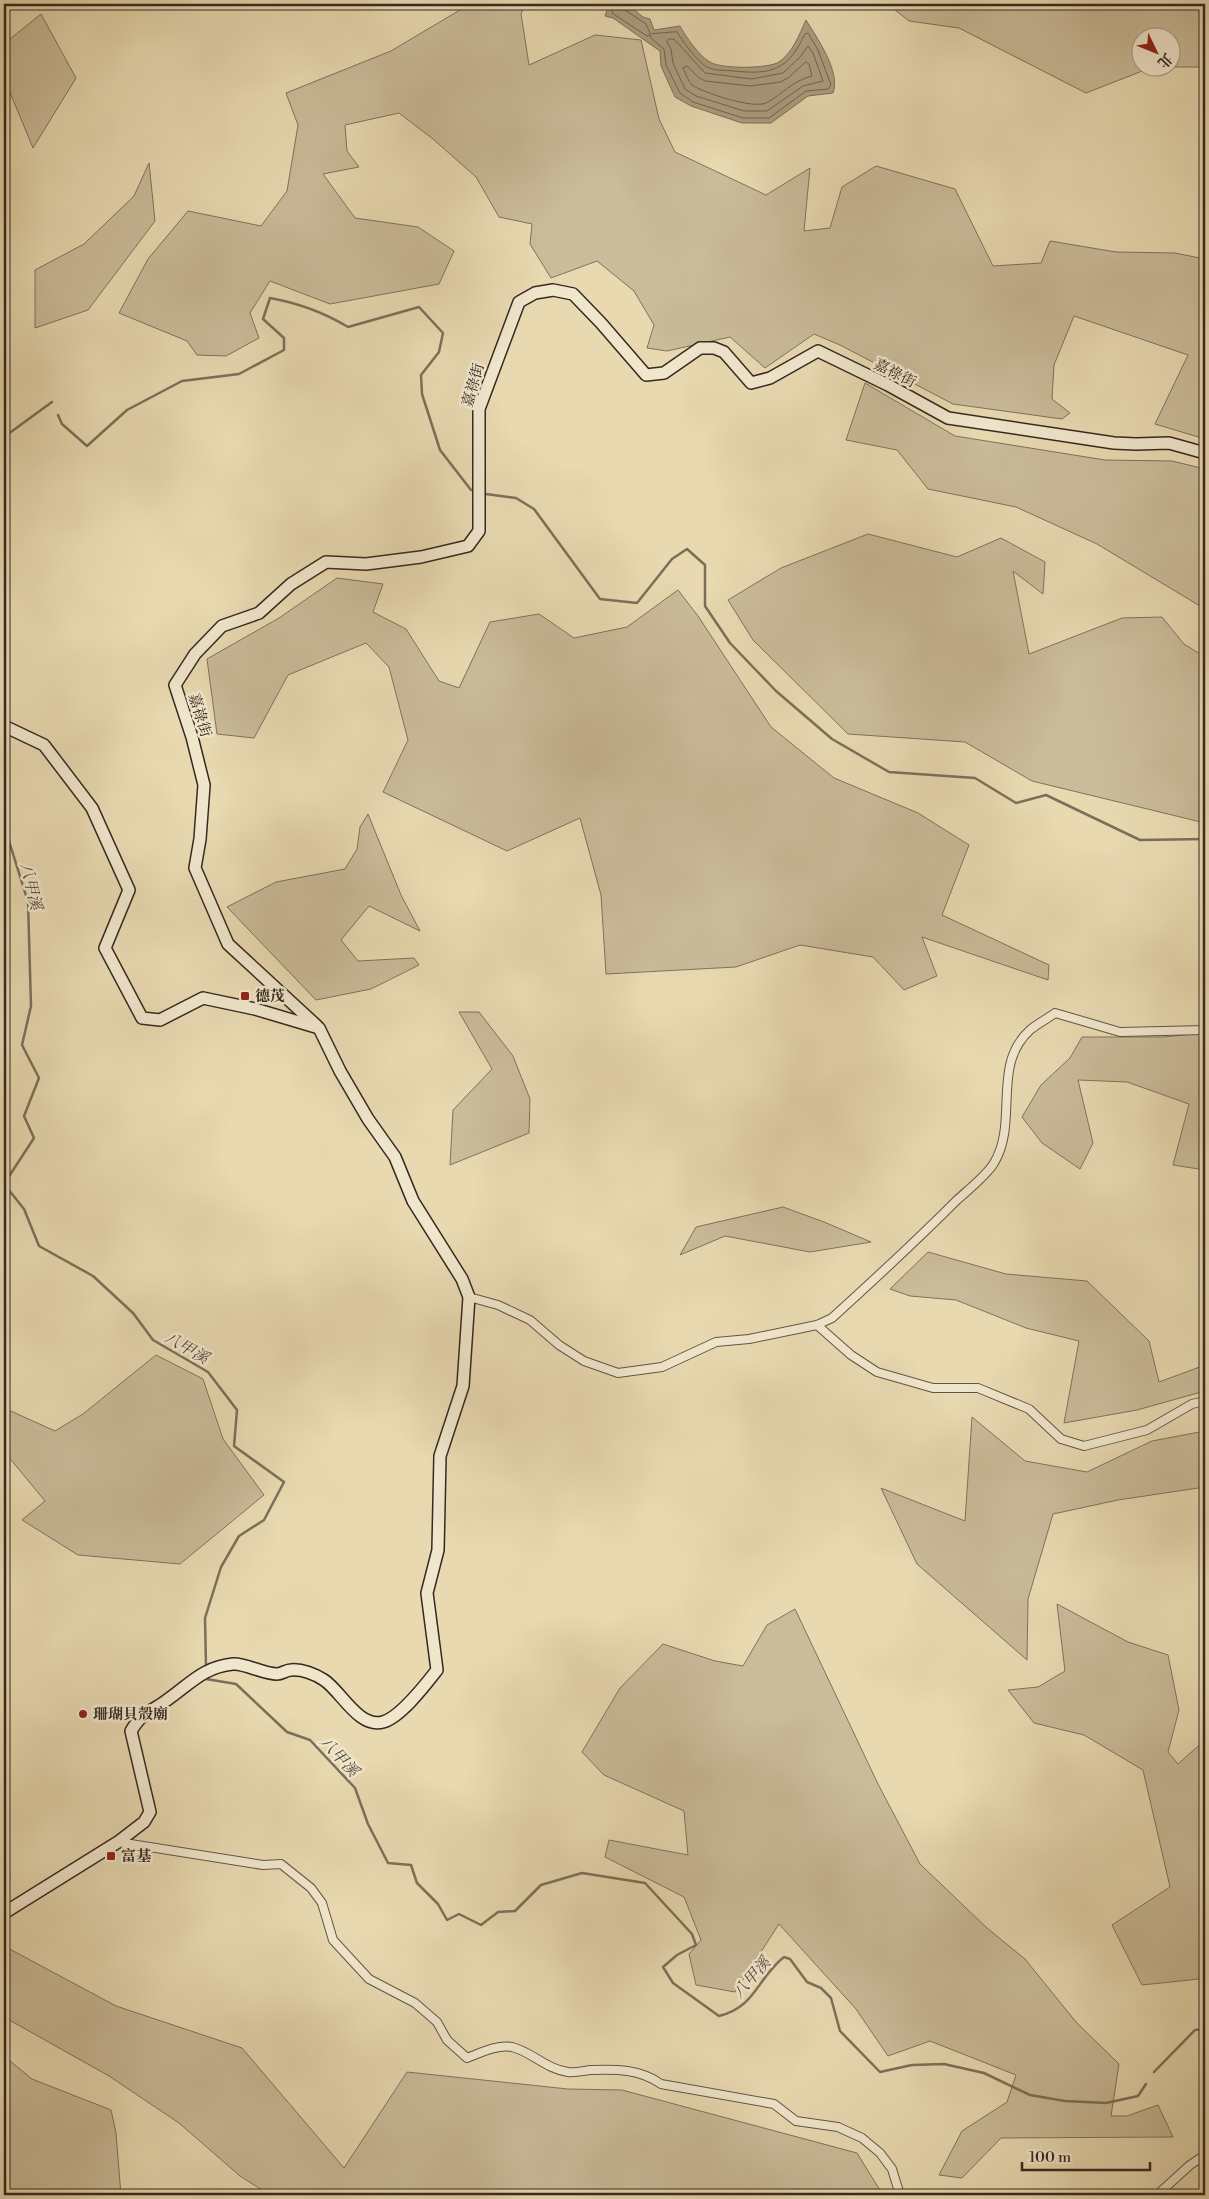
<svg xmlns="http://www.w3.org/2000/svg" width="1209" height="2199" font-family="'Libre Bodoni','Noto Serif TC',serif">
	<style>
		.green { fill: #cabb99; stroke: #80725d }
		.water { fill: #ab9d80; stroke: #7c6f5a }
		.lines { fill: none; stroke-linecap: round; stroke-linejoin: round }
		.shore { stroke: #706350; stroke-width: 1 }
		.stream { stroke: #7c6f5a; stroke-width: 2.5 }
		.street-casing { stroke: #625545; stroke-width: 10 }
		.secondary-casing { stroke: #362921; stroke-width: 14 }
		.street { stroke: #f0e6cc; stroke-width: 8 }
		.secondary { stroke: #f0e6cc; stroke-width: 11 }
		.poi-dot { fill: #8f2418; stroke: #f0e6cc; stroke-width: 2 }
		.labels { text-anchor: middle; stroke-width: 5; stroke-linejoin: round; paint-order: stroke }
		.street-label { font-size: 15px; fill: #362921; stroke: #f0e6cc }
		.poi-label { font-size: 15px; font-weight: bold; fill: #362921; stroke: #f0e6cc; text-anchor: start }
		.water-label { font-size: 16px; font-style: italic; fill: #594c3e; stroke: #f0e6cc }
	</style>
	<rect width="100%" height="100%" fill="#e8d9b1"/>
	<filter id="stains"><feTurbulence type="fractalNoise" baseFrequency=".004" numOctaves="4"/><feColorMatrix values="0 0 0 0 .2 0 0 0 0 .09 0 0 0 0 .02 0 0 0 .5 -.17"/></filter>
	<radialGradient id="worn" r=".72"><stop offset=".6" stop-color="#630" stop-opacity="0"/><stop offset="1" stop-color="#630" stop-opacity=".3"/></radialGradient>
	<path class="green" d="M470,4h55l-4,10 8,51 66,-30 46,5 18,79 16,33 91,43 44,-27 -6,63 26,-3 12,-41 34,-21 79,23 38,77 48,-3 9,-22 66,11 59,1 30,6v180l-50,-15 33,-69 -114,-39 -20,49 -2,34 18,14 -8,6 -109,-15 -113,-59 -26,-11 -49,34 -35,-31 -63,14 -20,-3 7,-23 -20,-34 -37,-30 -46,17 -21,-34 2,-20 -33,-7 -23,-40 -43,-38 -34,-26 -54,12 2,26 12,16 -36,7 32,44 63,9 36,24 -15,33 -109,20 -60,-23 -20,32 9,25 -33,18 -29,-1 -10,-14 -68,-28 29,-54 40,-48 73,15 26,-35 11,-66 -12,-32 105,-42z
		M897,4h308v63h-33v-29h-30v30h8l-64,25 -127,-65 -50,-7 -15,-12z
		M41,14l35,64 -43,70 -29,-70v-34z
		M149,163l6,58 -67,89 -53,18v-58l49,-26 50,-48z
		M865,383l90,53 150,24 67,1 33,8v140l-108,-65 -81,-37 -88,-18 -31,-39 -51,-10z
		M868,534l89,23 44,-19 44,24 -2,32 -30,-23 16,83 93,-36 40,-1 22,27 21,13v166l-173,-42 -67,-39 -117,-8 -95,-94 -25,-40 53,-32z
		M337,578l46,6 -10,28 33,17 33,52 20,7 31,-66 49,-8 35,24 53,-11 51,-37 20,26 73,111 63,51 84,35 51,32 -27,70 107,50 -1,15 -126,-43 15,39 -33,14 -31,-33 -73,-12 -64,22 -130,7 -5,-79 -21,-77 -73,33 -124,-59 25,-52 -19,-73 -23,-24 -78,32 -34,63 -37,-4 -10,-75 72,-41z
		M368,814l33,81 19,36 -51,-25 -28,34 17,21 56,-3 5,7 -48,24 -55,11 -89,-93 49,-25 69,-13 12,-20 3,-22z
		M459,1012h20l34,44 17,43 -1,34 -79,32 3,-55 39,-41z
		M1205,1033v137l-32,-5 16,-61 -62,-22 -49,-2 15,63 -13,26 -38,-26 -20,-26 19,-32 29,-27 12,-21h81z
		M783,1207l41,15 47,20 -61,10 -85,-16 -45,19 16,-28z
		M928,1252l78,22 81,7 62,60 10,41 46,-17v26l-68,19 -73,13 15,-82 -53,-13 -70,-28 -46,-4 -20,-7z
		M156,1355l47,24 20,60 41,56 -84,69 -102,-9 -56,-35 23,-19 -38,-46 -3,-1v-46l51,23 28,-17z
		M972,1417l53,44 62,11 65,-31 53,-10v56l-87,13 -65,14 -25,85 -1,61 -110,-96 -36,-76 84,33z
		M1057,1604l71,38 40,13 11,55 -11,42 10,12 27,-24v217l-6,22 -57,6 -30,-60 58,-38 -27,-117 -59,-35 -50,-12 -26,-33 30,-3 27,-16z
		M795,1609l83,175 42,80 67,64 38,31 51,63 43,42 -8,52h16l31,-11 15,32 -172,1 -39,40 -23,-3 23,-44 45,-29 9,-27 -86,-34 -42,15 -32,-47 -77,-85 -44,68 -39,-7 -7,-31 12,-14 -17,-43 -79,-40 4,-17 79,15 -4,-44 -80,-36 -22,-23 38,-64 43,-44 52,17 28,5 24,-41z
		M4,1812l3,3 3,64 -6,1z
		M4,1946l112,60 126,42 102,120 63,-96 161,17 54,1 235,63 26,42h-613l-30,-19 -61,-53 -70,-47 -105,-59z
		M4,2056l28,23 79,31 5,23 5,62h-117z"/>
	<path class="water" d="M609,4h18l16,13 7,2 4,11 26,-4c6,11 19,30 30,36 10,7 58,7 69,0 14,-10 20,-27 27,-42 11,18 35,52 27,73l-25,3 -37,27h-29l-51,-17 -16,-9 -14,-31 -1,-15 -47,-33 -8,-2z"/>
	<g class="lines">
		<path class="shore" d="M613,4l-1,9 35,23h2l1,-3 -4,-9 -21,-14 -2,-6
			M677,32c6,10 20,29 30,35 7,4 19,3 27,4 38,4 54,-1 71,-37l3,-1 10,17 13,35 -3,4 -22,2 -37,27h-26l-50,-16 -13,-9 -14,-28 -2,-16 -14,-12 2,-3z
			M669,39h5l31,34 47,6 31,-6 17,-16 8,-11 5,7 10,28 -20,5 -36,25h-23l-48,-15 -11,-7 -12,-26 -2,-14 -4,-7z
			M806,62l3,2 3,12c-20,5 -29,18 -46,27 -13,6 -62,-10 -74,-18 -4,-4 -6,-11 -9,-17l4,-2 11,11 7,4 46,5 29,-4 8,-4z"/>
		<path class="stream" d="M58,415l4,9 25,22 40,-36 55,-29 57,-7 45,-24v-12l-21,-19 7,-21c28,5 53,14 78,29l71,-20 24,26 -4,19 -18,23 1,19 18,56 31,40
			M4,437l48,-35
			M486,494l30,4 18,11 66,90 37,4 35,-44 15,-10 18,16v41l25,37 46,48 56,48 57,33 86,6 41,25 30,-8 94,45 65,-1
			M4,840l5,1 19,61 3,104 -9,39 17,33 -15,38 10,22 -30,46 20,25 15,37 54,30 40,37 20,27 55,32 29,38 -3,36 50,36 -20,38 -25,16 -18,31 -16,51 1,49
			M206,1675v4l30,5 51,48 23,8 45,48 13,36 20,39 23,2 6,18 21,21 9,16 12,-6 22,11 17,-13 17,-1 26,-26 41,-12 63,10 47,51 4,11 -19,10 -14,12 10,16 46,33c37,-9 38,-38 65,-59l6,2 17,23 14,6 10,10 9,33 40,41 32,-7 32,-1 40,9 46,22 35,6 41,2 32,-7 8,-12
			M1154,2072l41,-42 10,-1"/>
		<g class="street-casing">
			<path id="street" d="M469,1297l29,8 32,15 29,25 25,16 34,12 44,-6 54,-25 33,-3 68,-14 15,-7c43,-39 84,-77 125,-118 11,-10 30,-25 37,-37 25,-41 -3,-98 36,-133 7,-6 17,-11 25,-17l65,19 85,-2
				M817,1325l34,30 26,17 56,16h45l51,21 32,30 23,7 63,-16 45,-26 13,-3
				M118,1842l145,23 18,-1 30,24 11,15 11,37 36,39 46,24 22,19 10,18 20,18c13,-5 31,-14 45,-11 20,5 34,22 56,25 7,1 15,-1 23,-2 25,-1 49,-1 70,14l113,20 22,17 42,6 24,11 18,15 12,16 8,26
				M1157,2195l33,-30 15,-10"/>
		</g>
		<g class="secondary-casing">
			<path id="secondary" d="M4,726l40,19 48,63 37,82 -24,58 37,70 18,2 43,-22 52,11 64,19 21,43 28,48 27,38 18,44 49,78 7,18 -6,89 -23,70 -2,94 -11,43 10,77c-11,14 -36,47 -54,52 -24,7 -42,-31 -59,-42 -9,-6 -22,-11 -33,-10 -5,0 -9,4 -14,4 -14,0 -32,-11 -44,-10 -30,3 -43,20 -66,36 -17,13 -24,11 -36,31l19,81 -6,10 -26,20 -114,71
				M317,1026l-89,-82 -33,-76 5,-29 4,-54 -12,-48 -17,-52 20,-31 27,-28 37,-13 32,-29 35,-22 40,2 55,-7 47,-11 11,-15v-122l40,-107 16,-9 18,-3 20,4 28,29 45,52 18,-2 36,-25h14l10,4 27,31 19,-5 48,-27 70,34 60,33 166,25 22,1 33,-1 36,10"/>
		</g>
		<use href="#street" class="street"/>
		<use href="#secondary" class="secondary"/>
	</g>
	<g class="poi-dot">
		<rect x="240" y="991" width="10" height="10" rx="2.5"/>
		<circle cx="83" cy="1714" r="5"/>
		<rect x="106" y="1851" width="10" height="10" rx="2.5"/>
	</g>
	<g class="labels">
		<g class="street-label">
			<text transform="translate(895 373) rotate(27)" y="5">嘉祿街</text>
			<text transform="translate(473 385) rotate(-74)" y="5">嘉祿街</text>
			<text transform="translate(200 715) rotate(73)" y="5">嘉祿街</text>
		</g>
		<g class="poi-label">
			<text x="255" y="1001">德茂</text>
			<text x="93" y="1719">珊瑚貝殼廟</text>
			<text x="121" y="1861">富基</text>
		</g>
		<g class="water-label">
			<text transform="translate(32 886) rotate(77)" y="6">八甲溪</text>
			<text transform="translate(187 1347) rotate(30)" y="6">八甲溪</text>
			<text transform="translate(340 1756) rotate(47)" y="6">八甲溪</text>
			<text transform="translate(751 1977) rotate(-49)" y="6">八甲溪</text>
		</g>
	</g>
	<rect width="1209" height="2199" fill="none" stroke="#e8d9b1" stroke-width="20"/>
	<rect x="5" y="5" width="1199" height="2189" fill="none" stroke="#362921" stroke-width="2.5"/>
	<rect x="10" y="10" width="1189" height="2179" fill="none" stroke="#362921"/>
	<g transform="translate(1156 52) rotate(133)"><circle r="24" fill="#f0e6cc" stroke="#a69a88"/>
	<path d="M0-4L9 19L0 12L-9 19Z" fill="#8f2418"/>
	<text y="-8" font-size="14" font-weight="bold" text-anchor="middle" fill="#362921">北</text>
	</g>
	<path d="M1022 2162v8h128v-8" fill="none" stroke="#362921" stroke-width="2.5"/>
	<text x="1029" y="2162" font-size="15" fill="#362921" stroke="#f0e6cc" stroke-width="4" paint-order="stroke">100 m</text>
	<rect width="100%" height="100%" filter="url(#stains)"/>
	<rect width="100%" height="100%" fill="url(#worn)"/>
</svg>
